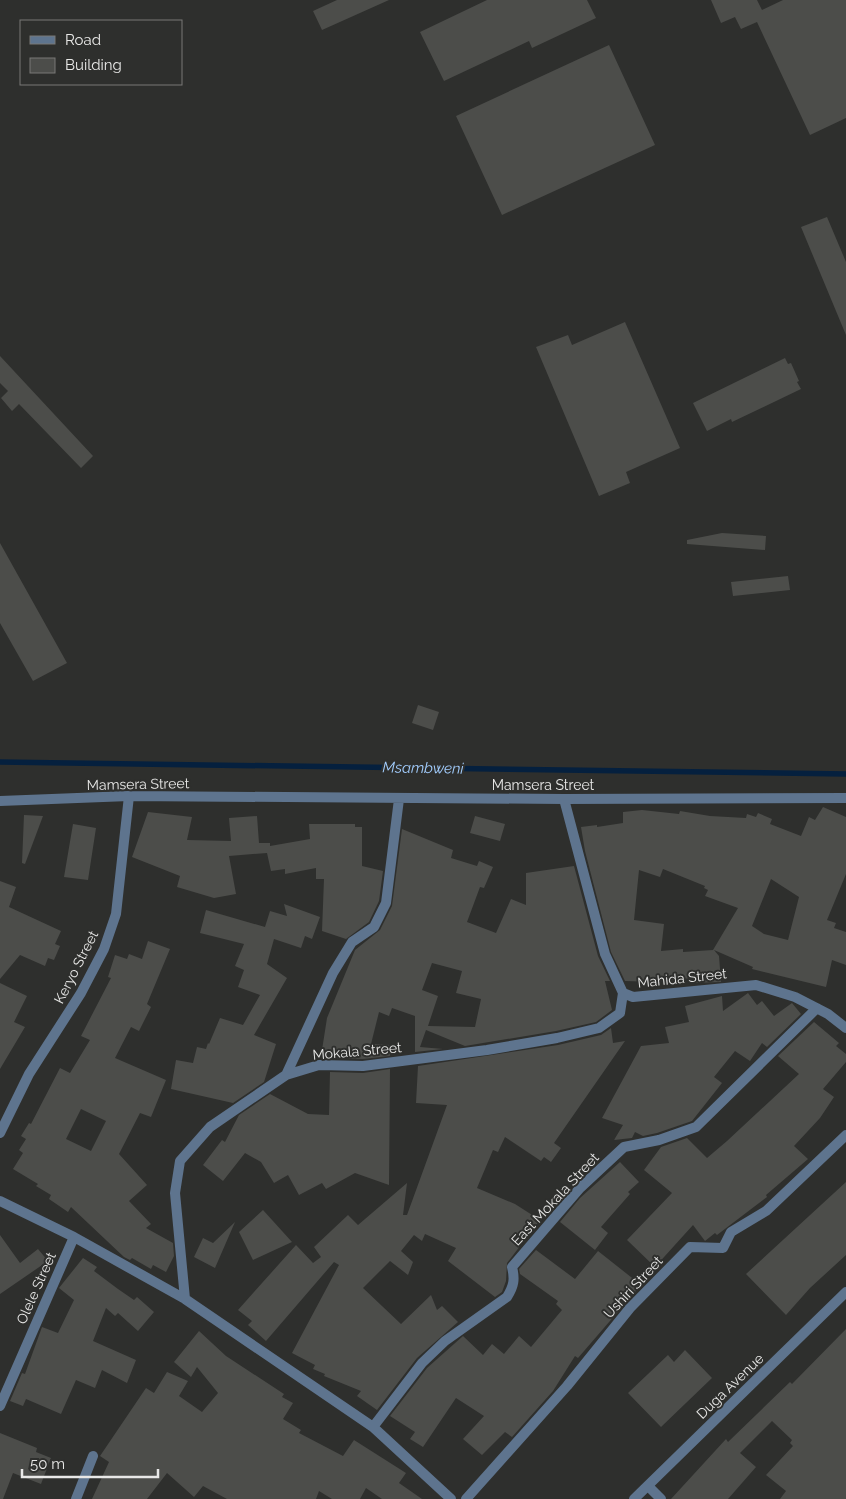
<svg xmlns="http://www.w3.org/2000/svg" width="846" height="1499" font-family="Raleway,sans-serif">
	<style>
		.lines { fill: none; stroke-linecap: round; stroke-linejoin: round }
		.stream { stroke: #05203e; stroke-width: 5.5 }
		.building { fill: #4c4d4a; fill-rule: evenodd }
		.minor { stroke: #5e748e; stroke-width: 10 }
		.labels { text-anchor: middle; stroke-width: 4; stroke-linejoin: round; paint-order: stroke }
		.street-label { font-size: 14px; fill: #e8e8e7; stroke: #2e2f2d }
		.water-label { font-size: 15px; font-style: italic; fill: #a3ceff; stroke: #2e2f2d }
	</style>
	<rect width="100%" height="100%" fill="#2e2f2d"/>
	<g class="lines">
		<path class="stream" d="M0,762l846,12"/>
	</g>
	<path class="building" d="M337,0h52l-67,30 -9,-19z
		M487,0h100l9,18 -64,30 -3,-7 -85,40 -24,-49z
		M711,0h46l5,10 21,-10h63v118l-36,17 -53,-113 -16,7 -6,-12 -14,6z
		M609,45l46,100 -153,70 -46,-99z
		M827,217l19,45v73l-45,-108z
		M625,322l55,126 -54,24 4,11 -31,13 -63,-149 32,-12 4,10z
		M0,356l93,100 -12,12 -62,-64 -7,7 -11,-13 7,-7 -8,-8z
		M785,358l3,6 3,-1 8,18 -2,1 4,7 -69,33 -1,-3 -24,12 -14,-28z
		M722,533l44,3 -1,14 -78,-6v-4z
		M0,543l67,120 -34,18 -33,-58z
		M788,576l2,14 -57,6 -2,-14z
		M418,705l21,7 -6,18 -21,-7z
		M823,807l23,10v57l-19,46 9,3 -2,5 12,4v33l-14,-5 -6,27 -74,-18 1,-2 -39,-17 5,6 2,26 -29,1 -1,-5 -34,4 -32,-1 -14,-29 -26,-101 -4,-24 16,-2v2l26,-4v-11l19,-2 37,4 1,-3 30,5 36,2 1,-4 9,3 2,-4 14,6 -2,5 31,12 8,-19 6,3zM663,869l42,17 -1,2 4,2 -3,6 33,12 -25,42 -30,2v-3l-22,2 3,-27 -30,-4 5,-50 21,7zM771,879l28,18 -11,43 -24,-6 -12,-8z
		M148,812l44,5 -5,23 44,1 -2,-23 28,-2 2,27h11v3l40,-7 -1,-15h46v3h7v39l21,5 -4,30 -10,21 -23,17 -24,-8 2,-52h-8v-11l-31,6v-5l-14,2 -4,-18 -38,3 7,38 -22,4 -37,-11 3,-11 -48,-19z
		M24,815l19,1 -18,48 -3,-1z
		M475,816l30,8 -5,17 -30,-8z
		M73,824l23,4 -8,52 -24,-3z
		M402,829l51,21 -2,8 26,8 2,-5 14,6 -9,21 -4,-1 -13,35 29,11 15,-34 15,6v-32l48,-7 24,90 12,25h-5l7,29 -16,12 -40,9 -91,15 -39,-16 -6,17 23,2 -28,3v-36l-23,-8 -3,8 -10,-4 -8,32 19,1v11l-27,3 -32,-1v-7l-9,-1 5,-32 28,-68 25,-20 12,-24zM432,963l30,8 -6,22 25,6 -6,28 -47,-1 10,-30 -16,-6z
		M0,881l16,6 -7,20 52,24 -6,13 5,2 -6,14 -6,-2 -3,8 -25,-11 -20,24z
		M284,904l36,13 -8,22 -7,-3 -4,12 -27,-9 -7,25 20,14 -33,57 22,9 -12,38 -31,21 -62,-14 5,-29 17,3 4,-16 9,2 2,-6 1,1 11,-26 23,7 17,-30 -22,-8 6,-17 -9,-4 9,-22 -44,-11 6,-23 59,17 5,-16 17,5z
		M148,941l22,8 -23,55 4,3 -12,24 -8,-4 -16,31 51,22 -15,37 -11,-4 -21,41 28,31 -18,16 22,23 -5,4 27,15 1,13 -8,16 -13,-7 -2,4 -19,-11 -2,2 -6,-3 -53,-50 -3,5 -19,-13 2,-4 -15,-9 2,-2 -25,-15 10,-16 -4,-3 7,-11 -5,-3 8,-13 2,1 29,-56 10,5 20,-33 -9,-4 30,-58 -3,-1 7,-22 12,4 2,-5 13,5zM81,1109l25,12 -15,30 -25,-12z
		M0,983l27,13 -13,26 11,5 -25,42z
		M748,993l9,12 5,-4 12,15 18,-13 9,11 -34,33 -5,-4 -12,18 -15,-10 -21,26 8,6 -30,38 -35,12 -14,3 -8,-4 -3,6 -18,2 9,-15 -21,-7 39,-72 28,-3 -4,-16 24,-5 -4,-16 37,-10 1,15z
		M814,1022l25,21 -3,3 10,8v8l-23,27 11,8 -14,21 -26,28 14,13 -42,36 1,2 -50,38 -2,-2 -10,8 -12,-16 -38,42 -28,-27 45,-47 -28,-23 17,-23 26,-9 20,20 20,-17 72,-67 -21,-18z
		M611,1028l2,15 12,-2 -71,102 7,5 -10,14 -7,-5 -3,4 -36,-24 -7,15 -5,-2 -16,38 38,16 25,16 -33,43 -1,18 -4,11 -7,5 -47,-36 8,-13 -31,-14 -3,7 -8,-6 -13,16 12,11 -5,13 -18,-14 -27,27 38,36 30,-29 6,15 5,-4 16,16 -41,36 -40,52 -20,-14 4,-5 -37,-15 1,-2 -12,-5 2,-4 -23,-12 47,-88 -5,-3 -68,79 -18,-16 4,-4 -14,-11 58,-65 17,18 8,-6 -7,-10 34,-32 10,10 49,-42 -4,32h4l40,-110 -31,-2 2,-37 140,-21 43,-10z
		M390,1069l-1,116 -34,-12 -29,16 -4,-6 -23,12 -11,-20 -14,8 -13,-21 -16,-9 -22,28 -20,-16 19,-25 3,2 14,-27 31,-21 38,20 21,1 1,-43 33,1z
		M620,1162l19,20 -11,10 2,2 -29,33 7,6 -13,17 -35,-28 20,-24z
		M846,1182v73l-36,33 -24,27 -40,-41z
		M263,1210l29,32 -39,18 -14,-28z
		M235,1222l-20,46 -21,-11 9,-19 10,5z
		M0,1235l20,28 18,-14 10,12 -48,33z
		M536,1250l39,29 23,-28 43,34 -63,73 -3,-2 -22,35 -41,46 -7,-5 -23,23 -19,-16 21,-23 -28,-18 -33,49 -13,-8 5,-7 -25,-16 37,-48 36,-32 20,19 9,-11 12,10 15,-18 12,11 31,-37 -6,-6 2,-3 -38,-27 -1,-5z
		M83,1258l14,9 -3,4 24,18 16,11 3,-3 17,15 -16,19 -20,-18 -3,3 -9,-8 -13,33 43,19 -9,23 -25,-13 -7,18 -19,-8 -15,34 -35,-15 -3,7 -13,-5 12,-28 3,1 17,-47 16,6 16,-33 -15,-12z
		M846,1329v170h-66l6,-8 -20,-16 27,-29 -3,-3 2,-3 -20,-19 -32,32 16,14 -28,32h-57l55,-60 2,3 62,-60 2,2z
		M199,1331l27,25 58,38 -2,3 11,6 -10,16 18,11 -2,3 44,23 11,-16 52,33 -7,10 23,16h-40l-16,-11 -6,11h-28l-13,-8 -3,8h-89l-24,-13 -9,11 -27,-24 -20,26h-55l17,-37 -9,-6 46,-68 8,5 13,-21 21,9 -9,15 23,16 16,-19 -21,-26 -6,10 -17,-15z
		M685,1350l27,28 -51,49 -33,-34 40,-38 6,7z
		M0,1433l37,15 -1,4 15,6 -10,26 -28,-11 -10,26h-3z"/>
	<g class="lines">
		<path class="minor" d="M564,799l41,155 18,39 10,4 123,-12 39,12 33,17 18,14
			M0,801l129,-5 435,3 282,-1
			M286,1075l47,-102 19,-31 22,-15 12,-24 13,-104
			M0,1133l29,-59 52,-81 23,-44 12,-35 13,-118
			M0,1201l74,36 111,62 188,128 78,72
			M185,1299l-10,-106 5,-32 30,-34 76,-52 33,-10 44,1 124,-16 70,-12 42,-10 21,-15 3,-20
			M0,1406l74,-169
			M373,1427l49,-64 23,-22 62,-44c7,-11 8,-18 5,-30l68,-79 44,-41 35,-7 37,-13 121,-119
			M648,1486l13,13
			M76,1499l17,-43
			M466,1499l101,-113 63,-78 60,-61 33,1 8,-16 35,-21 80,-76
			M634,1499l212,-207"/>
	</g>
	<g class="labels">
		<g class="street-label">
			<text transform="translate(138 784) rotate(-1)" y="5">Mamsera Street</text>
			<text x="543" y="790">Mamsera Street</text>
			<text transform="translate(76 967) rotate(-63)" y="5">Keryo Street</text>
			<text transform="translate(682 978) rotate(-6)" y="5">Mahida Street</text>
			<text transform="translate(357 1051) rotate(-5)" y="5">Mokala Street</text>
			<text transform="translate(555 1199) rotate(-47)" y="5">East Mokala Street</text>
			<text transform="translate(633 1287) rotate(-47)" y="5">Ushiri Street</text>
			<text transform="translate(36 1288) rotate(-66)" y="5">Olele Street</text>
			<text transform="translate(730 1386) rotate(-44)" y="5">Duga Avenue</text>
		</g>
		<g class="water-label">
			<text transform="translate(423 768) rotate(1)" y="5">Msambweni</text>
		</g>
	</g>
	<rect x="20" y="20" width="162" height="65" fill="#2e2f2d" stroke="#787977"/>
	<rect x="30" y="36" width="25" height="8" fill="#5e748e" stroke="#787977"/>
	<text x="65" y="45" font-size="15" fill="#e8e8e7">Road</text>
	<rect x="30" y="58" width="25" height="15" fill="#4c4d4a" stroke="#787977"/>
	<text x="65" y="70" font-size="15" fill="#e8e8e7">Building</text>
	<path d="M22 1469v8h136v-8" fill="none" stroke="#e8e8e7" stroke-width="2.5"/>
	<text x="30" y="1469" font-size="15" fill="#e8e8e7" stroke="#2e2f2d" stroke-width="4" paint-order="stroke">50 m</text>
</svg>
